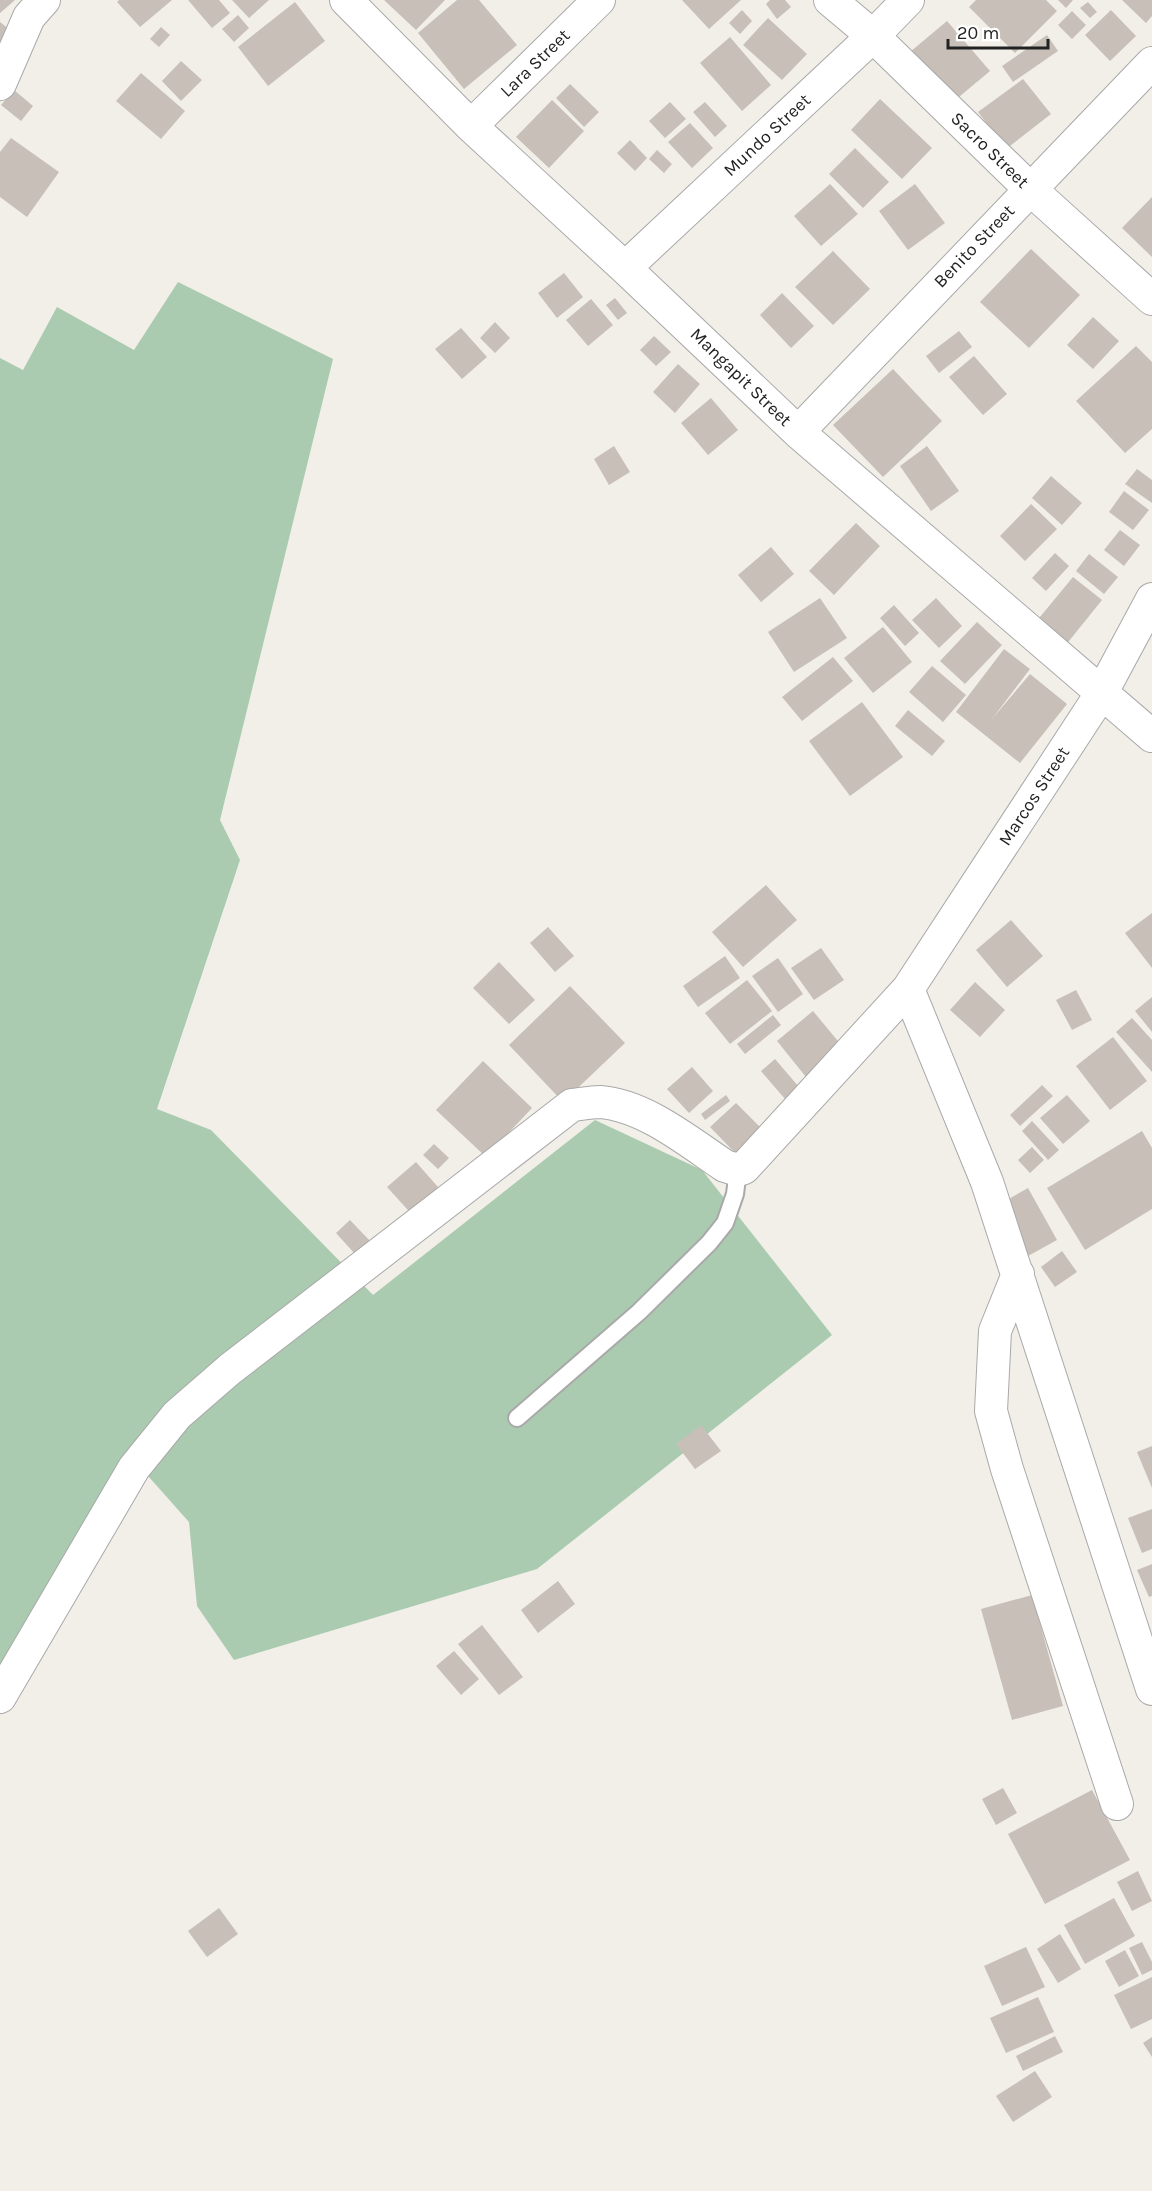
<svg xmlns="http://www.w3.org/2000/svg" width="1152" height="2191" font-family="Karla,sans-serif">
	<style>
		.cemetery { fill: #aacbaf }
		.building { fill: #c7bfb8 }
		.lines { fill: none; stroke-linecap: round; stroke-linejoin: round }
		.service-casing { stroke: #a9a9a9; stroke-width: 20 }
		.minor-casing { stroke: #a9a9a9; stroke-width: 34 }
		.service { stroke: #fff; stroke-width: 16 }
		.minor { stroke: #fff; stroke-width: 32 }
		.labels { text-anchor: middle; stroke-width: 5; stroke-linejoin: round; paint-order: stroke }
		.street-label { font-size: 18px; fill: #222; stroke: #fff }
	</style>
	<rect width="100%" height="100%" fill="#f2efe9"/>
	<path class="cemetery" d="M178,282l155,77 -113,461 20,40 -83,249 54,21 162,165 222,-175 107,50 130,165 -295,234 -303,91 -37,-54 -8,-84 -57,-64 -132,224v-1324l23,12 34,-63 77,43z"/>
	<path class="building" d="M0,0h15l-15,13z
		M119,0h53l-32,27 -23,-25z
		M188,0h31l11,13 -18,15z
		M232,0h37l-20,18z
		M384,0h61l-29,30z
		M457,0h22l38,45 -53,44 -46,-56z
		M682,0h59l-32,29z
		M770,0h15l6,7 -14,12 -11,-15z
		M976,0h70l11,11 -42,42 -46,-46z
		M1058,0h15l-7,8z
		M1122,0h30v16l-6,7z
		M295,2l30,39 -57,45 -30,-39z
		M1088,2l9,10 -7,6 -10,-10z
		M742,10l10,11 -12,13 -11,-11z
		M1111,10l25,26 -26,25 -25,-26z
		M1072,11l14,14 -14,14 -14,-14z
		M238,15l11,13 -15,14 -12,-13z
		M768,18l39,36 -25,26 -39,-35z
		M947,21l43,50 -37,31 -43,-50z
		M0,22l10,8 -10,12z
		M161,27l9,8 -11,12 -9,-8z
		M1047,35l11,16 -45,31 -11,-16z
		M730,37l41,48 -29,26 -42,-48z
		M181,61l21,19 -21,21 -19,-20z
		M141,73l44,38 -24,28 -45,-38z
		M1023,79l28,35 -45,35 -28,-37z
		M570,84l29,28 -15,15 -28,-29z
		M14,90l19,16 -12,15 -20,-16z
		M880,99l52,49 -30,31 -51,-49z
		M552,100l32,31 -35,37 -33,-31z
		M670,102l16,17 -21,19 -16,-17z
		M705,102l22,24 -12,11 -22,-25z
		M690,123l23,25 -21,20 -24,-26z
		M11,138l48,34 -32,45 -27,-20v-45z
		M630,140l17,18 -12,13 -18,-18z
		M855,148l34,34 -26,26 -34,-34z
		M657,150l15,14 -8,9 -15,-14z
		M830,184l28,30 -37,32 -27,-30z
		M915,184l30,39 -37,27 -29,-39z
		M1152,197v60l-30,-29z
		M1031,249l49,46 -51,53 -49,-46z
		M833,251l37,38 -37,36 -38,-38z
		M564,273l19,24 -26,21 -19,-25z
		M782,293l32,33 -23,22 -31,-33z
		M615,298l12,15 -9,7 -12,-15z
		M591,299l22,26 -25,21 -22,-26z
		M1093,317l26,24 -26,28 -26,-24z
		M495,322l15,16 -15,15 -15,-15z
		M461,328l26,29 -25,22 -27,-30z
		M959,331l13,16 -33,26 -13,-17z
		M654,336l17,16 -15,14 -16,-16z
		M1136,346l16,16v67l-27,24 -49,-52z
		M974,356l33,38 -24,21 -34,-38z
		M678,364l22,20 -25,29 -22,-21z
		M893,369l49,52 -59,56 -50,-52z
		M711,398l27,32 -30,25 -27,-32z
		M614,446l16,26 -21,13 -15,-26z
		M927,446l32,45 -28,20 -31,-45z
		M1137,469l15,11v23l-27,-19z
		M1051,476l31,27 -20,22 -30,-27z
		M1124,491l25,19 -16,20 -24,-18z
		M1031,504l26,25 -32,32 -25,-25z
		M856,523l24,23 -46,49 -25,-24z
		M1120,530l20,15 -16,21 -20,-16z
		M771,547l23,27 -33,28 -23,-27z
		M1055,553l14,13 -23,25 -14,-13z
		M1089,554l29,23 -14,17 -28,-23z
		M1073,577l29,23 -37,46 -30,-23z
		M820,598l27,40 -53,34 -26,-40z
		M936,598l26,28 -23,22 -27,-28z
		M894,605l25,28 -14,13 -25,-28z
		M977,622l25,23 -37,39 -25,-23z
		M883,627l29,35 -39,31 -29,-35z
		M1004,649l26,20 -38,50 38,-45 37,30 -47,59 -64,-51z
		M833,657l20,24 -51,40 -20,-24z
		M932,666l34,29 -23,27 -34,-30z
		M862,702l41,55 -53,39 -41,-55z
		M908,710l37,31 -13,15 -37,-30z
		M766,885l31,35 -54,47 -31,-35z
		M1152,913v55l-27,-35z
		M1011,920l32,36 -36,31 -31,-37z
		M548,927l26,29 -19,16 -25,-29z
		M821,948l23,32 -30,20 -23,-32z
		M725,956l15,22 -42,29 -15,-21z
		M778,958l25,36 -25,18 -26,-36z
		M499,962l36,38 -26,24 -36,-36z
		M747,980l25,31 -42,33 -25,-31z
		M975,982l30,28 -25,27 -30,-27z
		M570,986l55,57 -62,59 -54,-57z
		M1076,990l16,30 -20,10 -16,-30z
		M1152,997v35l-17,-21z
		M813,1011l34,41 -37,30 -33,-41z
		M773,1015l8,10 -36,29 -8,-10z
		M1132,1018l20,22v32l-36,-40z
		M1113,1037l34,44 -37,29 -34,-44z
		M775,1059l24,28 -14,12 -24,-28z
		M483,1061l49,47 -46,49 -50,-47z
		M692,1067l21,24 -24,22 -22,-24z
		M1042,1085l11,11 -33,30 -10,-11z
		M726,1095l4,6 -25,19 -4,-6z
		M1067,1095l23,26 -27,23 -23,-26z
		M736,1103l33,33 -26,25 -33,-34z
		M1032,1121l27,29 -11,10 -26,-29z
		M1142,1131l10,17v61l-67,41 -38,-62z
		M434,1144l15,14 -11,11 -15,-14z
		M1032,1147l12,13 -14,13 -12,-13z
		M416,1162l29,33 -28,25 -30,-33z
		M1028,1188l29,52 -29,16 -28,-52z
		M350,1220l20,21 -15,13 -19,-21z
		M1062,1251l15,21 -22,15 -14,-20z
		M701,1425l20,26 -26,18 -19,-25z
		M1152,1446v42l-15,-36z
		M1152,1509v40l-10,4 -14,-35z
		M1152,1564v32l-3,1 -12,-27z
		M558,1581l17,23 -37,29 -17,-23z
		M1032,1595l31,111 -51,14 -31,-111z
		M482,1625l41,52 -24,18 -41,-51z
		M454,1651l25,28 -18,16 -25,-29z
		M1003,1788l14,25 -21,12 -14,-26z
		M1092,1790l38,70 -85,44 -37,-70z
		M1138,1871l14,30 -20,10 -15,-29z
		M1114,1898l21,38 -50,28 -21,-39z
		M219,1908l19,26 -31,23 -19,-26z
		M1060,1934l21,35 -23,14 -21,-34z
		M1142,1942l10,20v8l-10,5 -13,-27z
		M1026,1947l19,40 -43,19 -18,-40z
		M1125,1950l14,26 -20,11 -14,-26z
		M1152,1977v42l-21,10 -17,-34z
		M1038,1997l16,35 -48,21 -16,-35z
		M1055,2036l8,16 -40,19 -7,-15z
		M1152,2037v20l-9,-14z
		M1035,2071l17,26 -39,25 -17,-26z"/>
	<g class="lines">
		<g class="service-casing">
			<path id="service" d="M517,1418l122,-106 70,-69 16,-20 10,-29 3,-24"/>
		</g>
		<g class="minor-casing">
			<path id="minor" d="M346,0l125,126 154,142 173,164 354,304
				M830,0l43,36 156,152 123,111
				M0,84l29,-67 15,-17
				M471,126l128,-126
				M625,268l248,-232 35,-36
				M798,432l354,-369
				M908,989l79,193 165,507
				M1018,1274l-23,57 -4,80 16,58 110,335
				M0,1697l134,-229 43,-53 53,-46 342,-264c9,-1 19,-3 28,-3 44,3 89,40 125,64l13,4 6,-2 164,-179 193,-295 51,-95"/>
		</g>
		<use href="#service" class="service"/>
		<use href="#minor" class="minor"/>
	</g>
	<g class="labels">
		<g class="street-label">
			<text transform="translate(535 63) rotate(-44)" y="6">Lara Street</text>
			<text transform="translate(767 135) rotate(-43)" y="6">Mundo Street</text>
			<text transform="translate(990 150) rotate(44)" y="6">Sacro Street</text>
			<text transform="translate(974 246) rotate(-46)" y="6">Benito Street</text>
			<text transform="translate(741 377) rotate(44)" y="6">Mangapit Street</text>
			<text transform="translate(1034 796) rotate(-57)" y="6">Marcos Street</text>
		</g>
	</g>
	<path d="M948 39v9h100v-9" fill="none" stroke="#222222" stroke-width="3"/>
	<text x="957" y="39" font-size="18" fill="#222222" stroke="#ffffff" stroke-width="4.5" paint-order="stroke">20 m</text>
</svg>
